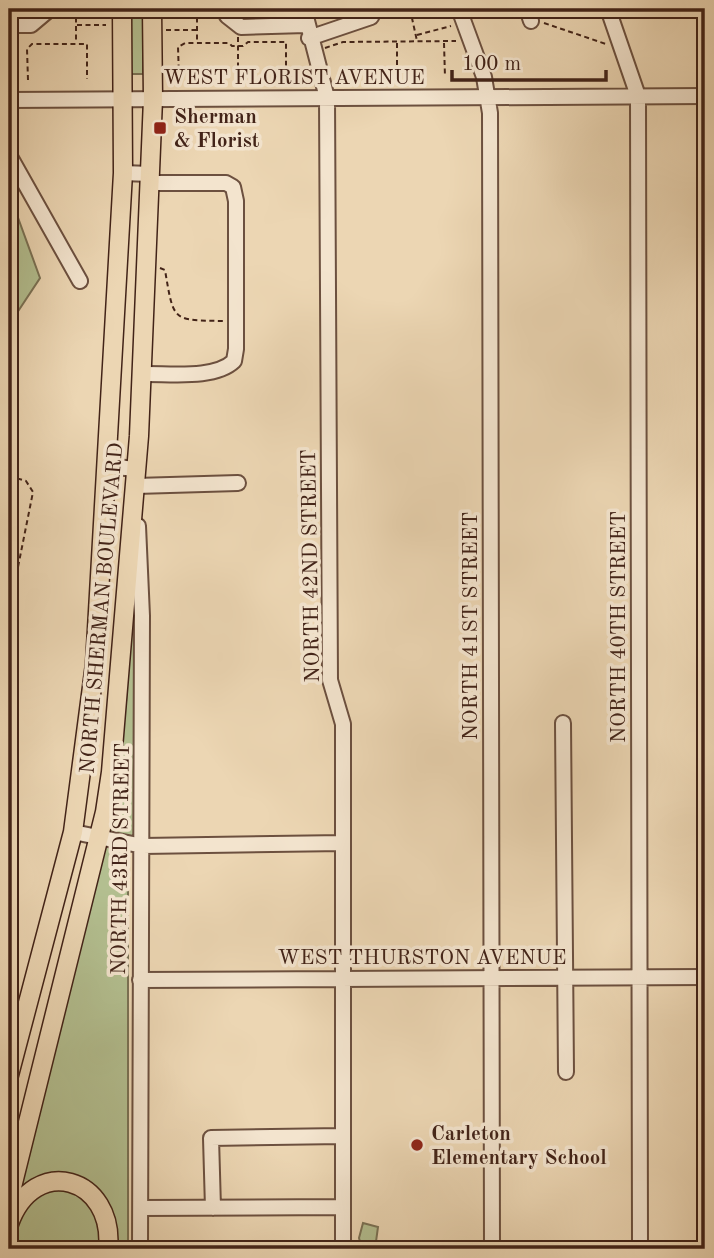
<svg xmlns="http://www.w3.org/2000/svg" width="714" height="1258" font-family="'Old Standard TT',serif">
	<style>
		.green { fill: #b3bf90; stroke: #7a7154; stroke-width: 2 }
		.lines { fill: none; stroke-linecap: round; stroke-linejoin: round }
		.minor-casing { stroke: #6c503f; stroke-width: 18 }
		.major-casing { stroke: #422318; stroke-width: 21 }
		.path { stroke: #422318; stroke-width: 2; stroke-dasharray: 5 3.5; stroke-linecap: butt }
		.minor { stroke: #f3e4ce; stroke-width: 14 }
		.major { stroke: #ecd6b3; stroke-width: 18 }
		.poi-dot { fill: #8f2418; stroke: #f3e4ce; stroke-width: 2.5 }
		.labels { text-anchor: middle; stroke-width: 7; stroke-linejoin: round; paint-order: stroke }
		.street-label { font-size: 21px; fill: #422318; stroke: #f3e4ce }
		.poi-label { font-size: 21px; font-weight: bold; fill: #422318; stroke: #f3e4ce; text-anchor: start }
	</style>
	<rect width="100%" height="100%" fill="#ecd6b3"/>
	<filter id="stains"><feTurbulence type="fractalNoise" baseFrequency=".00286" numOctaves="4"/><feColorMatrix values="0 0 0 0 .2 0 0 0 0 .09 0 0 0 0 .02 0 0 0 .5 -.17"/></filter>
	<radialGradient id="worn" r=".72"><stop offset=".6" stop-color="#630" stop-opacity="0"/><stop offset="1" stop-color="#630" stop-opacity=".3"/></radialGradient>
	<path class="green" d="M129,9h14v65h-13z
		M9,193l31,85 -31,47z
		M132,603h3v230l-5,6 -21,-6 17,-131z
		M106,846l17,6 5,13v384h-16l-30,-68 -62,10 82,-343z
		M55,1187c43,10 44,20 47,62h-93l7,-31 18,-24z
		M363,1223l15,4 -3,22h-13l-3,-11z"/>
	<g class="lines">
		<g class="minor-casing">
			<path id="minor" d="M227,9v7l14,11 65,-2
				M304,9l23,89 3,582 13,44v525
				M459,9l25,68 6,36 2,1136
				M527,9l4,12
				M608,9l30,87 2,1153
				M702,9l3,4
				M9,25h22l19,-16
				M309,38l62,-21 4,-8
				M9,100l696,-4
				M9,155l71,126
				M123,173l27,1
				M141,374c27,-1 73,6 93,-13l2,-12v-148l-3,-14 -7,-4h-77
				M107,466l28,3v9
				M136,486l102,-3
				M138,526l4,90 -2,633
				M563,723l3,349
				M73,832l70,14 200,-3
				M140,980l565,-3
				M141,1208l202,-1
				M213,1208l-2,-70 131,-2"/>
		</g>
		<g class="major-casing">
			<path id="major" d="M9,1075l64,-243 22,-168 28,-491 -1,-164
				M9,1199l96,-387 6,-40 28,-336 14,-337 -1,-90
				M9,1224c25,-71 106,-47 99,25"/>
		</g>
		<path class="path" d="M76,9v34
			M197,9v34
			M256,9v6
			M410,9l7,32
			M544,23l62,21
			M77,25h29
			M166,30h30
			M417,35l34,-9
			M238,37v41
			M397,43v34
			M444,43l1,34
			M325,48l18,-6 113,-1
			M179,78l-1,-31 7,-4h44l3,3h11l5,-4h38v35
			M28,80l-1,-31 5,-5h55v35
			M160,268l5,2c9,53 7,50 60,51
			M9,476l17,5 7,11 -24,120
			M9,988l9,1"/>
		<use href="#minor" class="minor"/>
		<use href="#major" class="major"/>
	</g>
	<g class="poi-dot">
		<rect x="153" y="121" width="14" height="14" rx="3.5"/>
		<circle cx="417" cy="1145" r="7"/>
	</g>
	<g class="labels">
		<g class="street-label">
			<text x="294" y="84">WEST FLORIST AVENUE</text>
			<text transform="translate(310 566) rotate(-91)" y="7">NORTH 42ND STREET</text>
			<text transform="translate(101 608) rotate(-85)" y="7">NORTH SHERMAN BOULEVARD</text>
			<text transform="translate(470 626) rotate(-90)" y="7">NORTH 41ST STREET</text>
			<text transform="translate(618 627) rotate(-90)" y="7">NORTH 40TH STREET</text>
			<text transform="translate(120 859) rotate(-89)" y="7">NORTH 43RD STREET</text>
			<text x="422" y="964">WEST THURSTON AVENUE</text>
		</g>
		<g class="poi-label">
			<text x="174" y="123">Sherman<tspan x="174" dy="24">&amp; Florist</tspan></text>
			<text x="431" y="1140">Carleton<tspan x="431" dy="24">Elementary School</tspan></text>
		</g>
	</g>
	<rect width="714" height="1258" fill="none" stroke="#ecd6b3" stroke-width="35"/>
	<rect x="10" y="10" width="693" height="1237" fill="none" stroke="#422318" stroke-width="3.5"/>
	<rect x="18" y="18" width="679" height="1223" fill="none" stroke="#422318" stroke-width="2"/>
	<path d="M452 70v10h154v-10" fill="none" stroke="#422318" stroke-width="3.5"/>
	<text x="462" y="70" font-size="21" fill="#422318" stroke="#f3e4ce" stroke-width="5" paint-order="stroke">100 m</text>
	<rect width="100%" height="100%" filter="url(#stains)"/>
	<rect width="100%" height="100%" fill="url(#worn)"/>
</svg>
